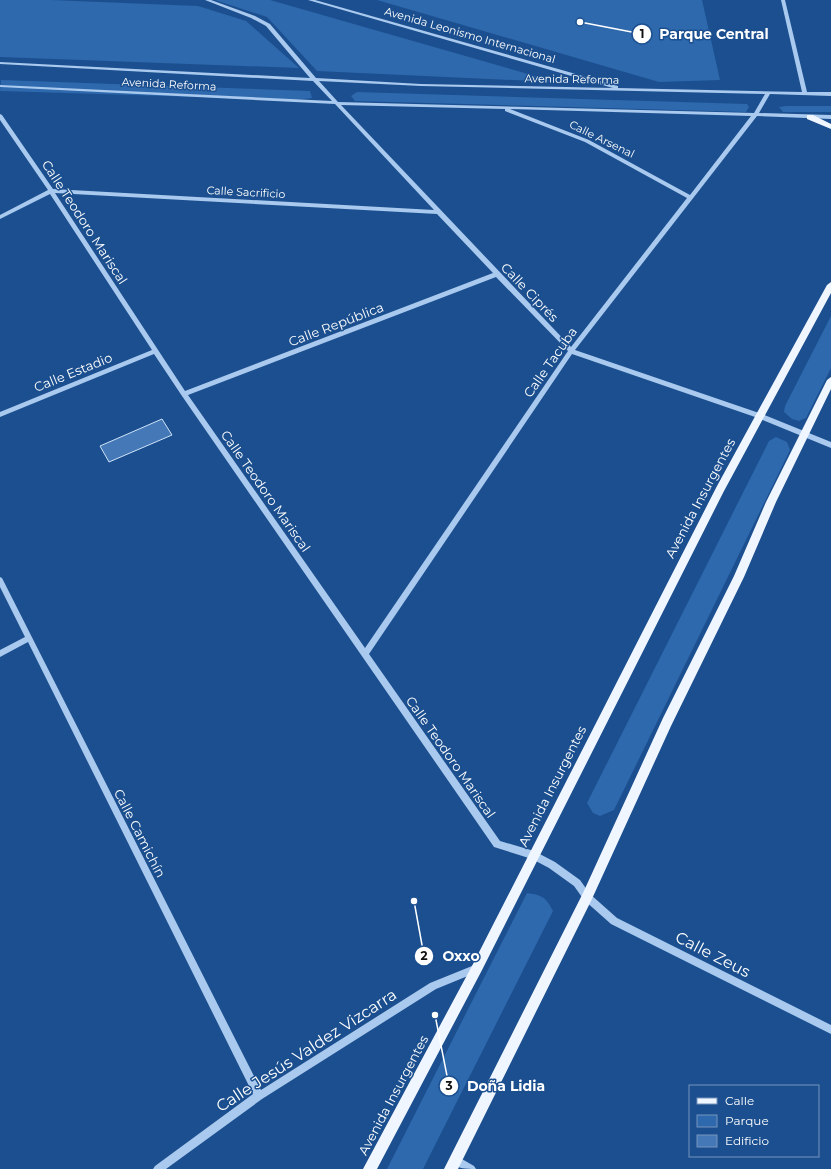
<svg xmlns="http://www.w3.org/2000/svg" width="831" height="1169" font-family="Montserrat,sans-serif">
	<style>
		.green { fill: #2e69ad }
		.building { fill: #4478b7; stroke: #cfe3fa }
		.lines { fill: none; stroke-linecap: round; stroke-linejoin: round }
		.minor { fill: #a9c9ee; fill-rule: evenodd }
		.major { fill: #f0f6ff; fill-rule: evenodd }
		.labels { text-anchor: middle; stroke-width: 3; stroke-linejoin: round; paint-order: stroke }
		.far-street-label { font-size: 11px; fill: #fff; stroke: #1b4f8f }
		.street-label { font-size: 13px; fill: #fff; stroke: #1b4f8f }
		.near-street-label { font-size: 16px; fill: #fff; stroke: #1b4f8f }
		.leader { fill: none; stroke: #fff; stroke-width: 1.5 }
		.callout-dot { fill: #fff; stroke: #1b4f8f; stroke-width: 1.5 }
		.mark-label { font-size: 12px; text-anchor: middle; font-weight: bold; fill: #111 }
		.callout-label { font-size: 14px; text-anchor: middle; font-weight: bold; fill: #fff; stroke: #1b4f8f; stroke-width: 3; stroke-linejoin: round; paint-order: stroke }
	</style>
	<rect width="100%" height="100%" fill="#1b4f8f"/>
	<path class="green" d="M0,0h51l147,6 48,15 53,47 -299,-11z
		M215,0h55l286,82 -239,-11 -50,-54z
		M377,0h325l18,80 -61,2z
		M1,80l309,11 2,7 -17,2 -295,-9z
		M357,92l390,12 2,3 -3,5 -391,-11 -4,-5z
		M786,106h45v6h-48l-4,-5z
		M831,316v52l-25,50 -7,3 -7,-2 -8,-7 1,-6z
		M776,437l11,5 3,8 -176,360 -14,6 -7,-3 -6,-10 182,-362z
		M527,893c15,2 19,4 26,18l-130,258h-36z"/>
	<path class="building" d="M162,419l10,16 -63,27 -9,-16z"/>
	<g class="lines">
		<path class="minor" d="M205,0h6l44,16 15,8 46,54 105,6 192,4 -305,-88h7l303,86v2l184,4 -21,-92h4l22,92h24v4l-61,-2 -11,19 72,2v4l-74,-3 -182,234 187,64 69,28v6l-73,-30 -186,-64 -203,300 131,187 34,10 21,11 25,18 10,14 27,24 214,107v9l-220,-110 -27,-24 -10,-14 -25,-18 -17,-9 -38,-12 -312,-451 -28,-42 -154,63v-5l152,-62 -102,-156 -50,25v-4l48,-25 -48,-70v-6l2,1 51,74 381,21 -99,-106 -335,-17v-2l332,16 -19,-20 -313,-17v-2l310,16 -44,-52 -15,-8zM319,81l102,5 344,8 -11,19 -416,-11zM341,105l164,4v2l80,31 102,56 -116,149zM510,109l241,7 -61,79 -101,-55zM55,193l382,21 56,59 -308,118zM496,277l72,74 -203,297 -177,-253z
			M0,577l2,1 259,512 169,-107 47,-19 3,1 1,3 -1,3 -44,18 -174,110 -96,70h-13l2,-3 98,-72 -225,-452 -28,15v-7l25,-13 -25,-50z
			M455,1155l19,11 2,3c-9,0 -22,0 -26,-9l2,-3z"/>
		<path class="major" d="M807,115h6l18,9v5l-24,-10z
			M831,282v11l-107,198 -243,481 -104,197h-14l110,-205 244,-478 110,-201z
			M831,377v12l-55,113 -32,75 -73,149 -80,175 -133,268h-14l139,-276 80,-175 71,-142 32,-74 61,-122z"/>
	</g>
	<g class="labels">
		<g class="far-street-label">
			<text transform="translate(470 35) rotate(16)" y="4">Avenida Leonismo Internacional</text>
			<text transform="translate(572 79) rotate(1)" y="4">Avenida Reforma</text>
			<text transform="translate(169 84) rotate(3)" y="4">Avenida Reforma</text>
			<text transform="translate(602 139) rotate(26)" y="4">Calle Arsenal</text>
			<text transform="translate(246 192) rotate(3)" y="4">Calle Sacrificio</text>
		</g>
		<g class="street-label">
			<text transform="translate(85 222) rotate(57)" y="5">Calle Teodoro Mariscal</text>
			<text transform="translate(530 292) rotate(46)" y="5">Calle Ciprés</text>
			<text transform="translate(336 324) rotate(-21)" y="5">Calle República</text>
			<text transform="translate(550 362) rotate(-55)" y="5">Calle Tacuba</text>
			<text transform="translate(73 372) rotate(-22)" y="5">Calle Estadio</text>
			<text transform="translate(266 491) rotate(55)" y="5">Calle Teodoro Mariscal</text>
			<text transform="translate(700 498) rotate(-62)" y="5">Avenida Insurgentes</text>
			<text transform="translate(451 757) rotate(55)" y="5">Calle Teodoro Mariscal</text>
			<text transform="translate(552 786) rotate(-63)" y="5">Avenida Insurgentes</text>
			<text transform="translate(140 833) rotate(63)" y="5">Calle Camichín</text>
			<text transform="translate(393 1095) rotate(-62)" y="5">Avenida Insurgentes</text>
		</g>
		<g class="near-street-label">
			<text transform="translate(713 954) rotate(27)" y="6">Calle Zeus</text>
			<text transform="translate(306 1050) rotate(-33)" y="6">Calle Jesús Valdez Vizcarra</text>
		</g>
	</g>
	<path class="leader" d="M580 22L642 34M414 901L424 956M435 1015L449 1086"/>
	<g class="callout-dot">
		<circle cx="580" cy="22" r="4"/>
		<circle cx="414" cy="901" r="4"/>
		<circle cx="435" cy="1015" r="4"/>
		<circle cx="642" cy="34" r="10"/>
		<circle cx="424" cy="956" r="10"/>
		<circle cx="449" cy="1086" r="10"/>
	</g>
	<g class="mark-label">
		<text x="642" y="38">1</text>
		<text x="424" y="960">2</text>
		<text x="449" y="1090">3</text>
	</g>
	<g class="callout-label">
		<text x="714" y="39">Parque Central</text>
		<text x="461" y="961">Oxxo</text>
		<text x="506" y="1091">Doña Lidia</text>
	</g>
	<rect x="689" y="1085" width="130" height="72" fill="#1b4f8f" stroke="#7695bc"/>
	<rect x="697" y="1098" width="20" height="6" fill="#f0f6ff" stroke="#7695bc"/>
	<text x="725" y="1105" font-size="12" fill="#ffffff">Calle</text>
	<rect x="697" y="1115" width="20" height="12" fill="#2e69ad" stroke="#7695bc"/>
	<text x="725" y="1125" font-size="12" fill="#ffffff">Parque</text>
	<rect x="697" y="1135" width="20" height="12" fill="#4478b7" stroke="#7695bc"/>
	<text x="725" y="1145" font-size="12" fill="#ffffff">Edificio</text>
</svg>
